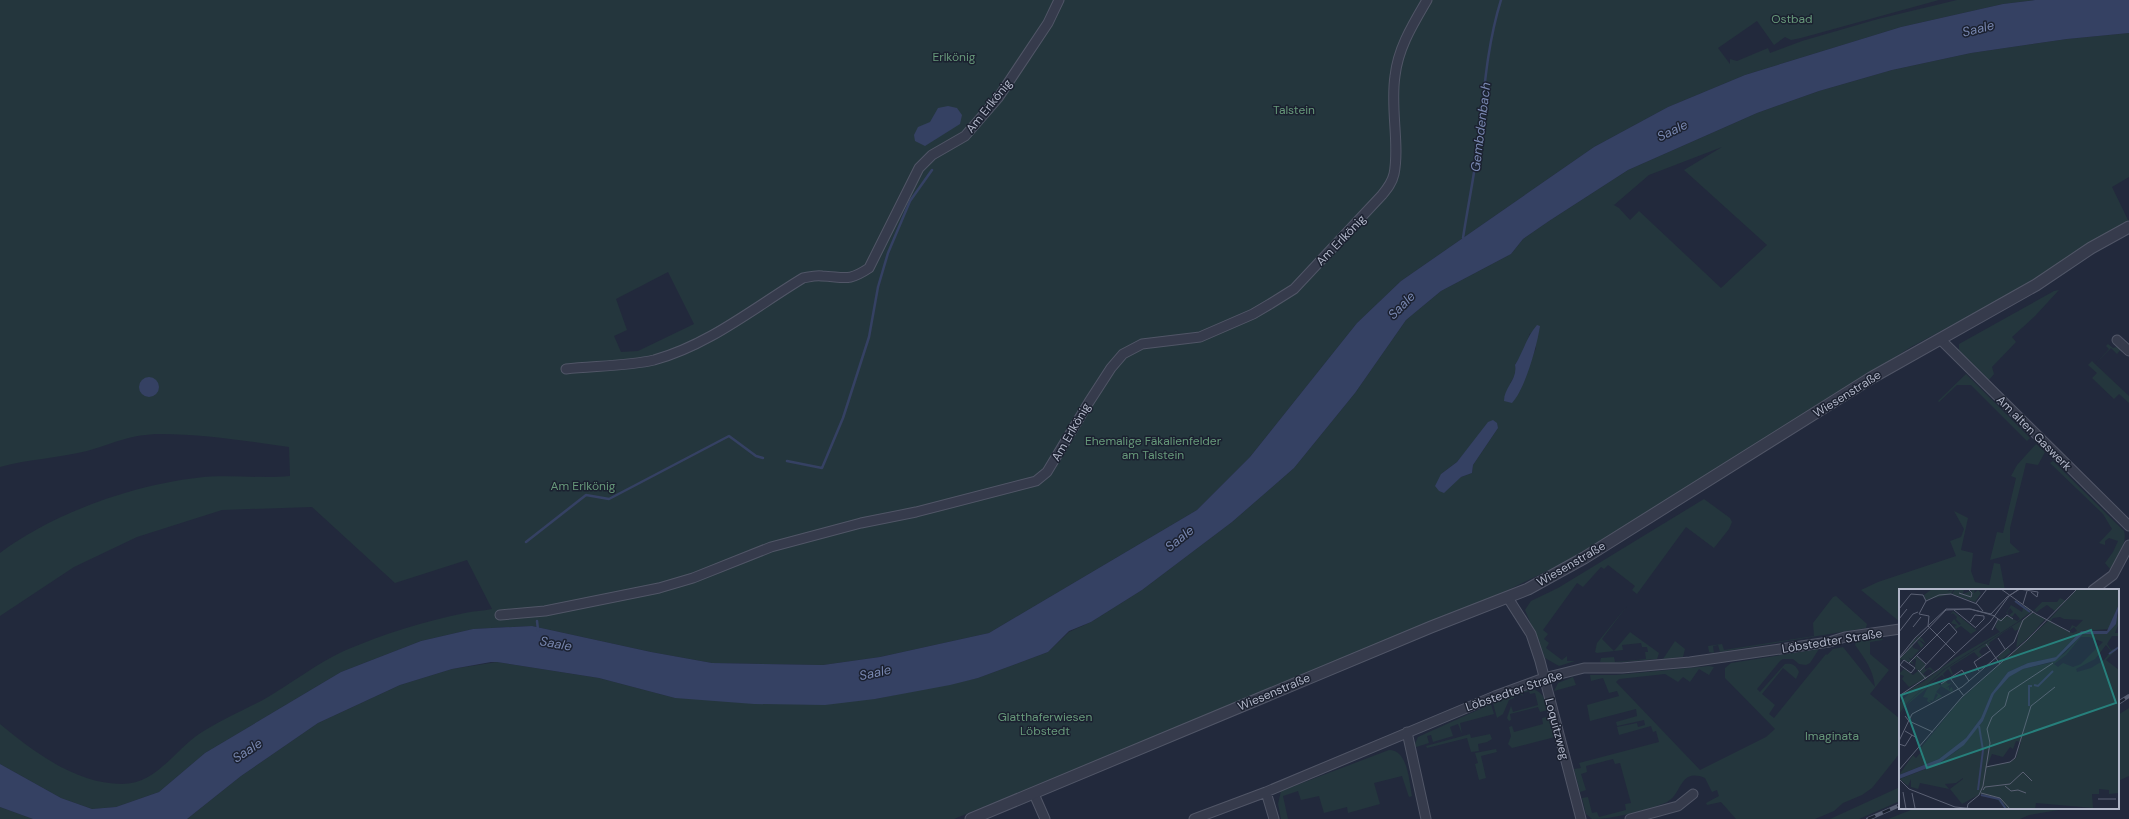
<svg xmlns="http://www.w3.org/2000/svg" width="2129" height="819" font-family="'DM Sans',sans-serif">
	<style>
		.green { fill: #24363d; fill-rule: evenodd }
		.water { fill: #354163 }
		.lines { fill: none; stroke-linecap: round; stroke-linejoin: round }
		.stream { stroke: #354163; stroke-width: 2.5 }
		.minor-casing { stroke: #515667; stroke-width: 11 }
		.tertiary-casing { stroke: #515667; stroke-width: 13 }
		.minor { stroke: #363b4c; stroke-width: 9 }
		.tertiary { stroke: #363b4c; stroke-width: 11 }
		.rail-casing { stroke: #585f73; stroke-width: 4 }
		.rail { stroke: #1b2130; stroke-width: 2.5; stroke-dasharray: 8; stroke-linecap: butt }
		.labels { text-anchor: middle; stroke-width: 3; stroke-linejoin: round; paint-order: stroke }
		.park-label { font-size: 12px; fill: #67997a; stroke: #1b2130 }
		.street-label { font-size: 12px; fill: #b1b6c8; stroke: #1b2130 }
		.water-label { font-size: 13px; font-style: italic; fill: #7887b0; stroke: #1b2130 }
		.inset-river { fill: none; stroke: #354163; stroke-width: 2 }
		.inset-road { fill: none; stroke: #5b6174; stroke-width: 1 }
		.view { fill: #27807c; fill-opacity: 0.15; stroke: #27807c; stroke-width: 2 }
		.inset-edge { fill: none; stroke: #b1b6c8; stroke-width: 2 }
	</style>
	<rect width="100%" height="100%" fill="#22293c"/>
	<path class="green" d="M0,0h1939l-138,38 -10,2 -6,-3 -11,8 -17,-24 -39,27 12,16v-5l7,2 31,-13 2,5 32,-12 76,-22 79,-19h78l-32,4 -102,23 -156,48 -77,32 -74,40 -193,134 -44,42 -107,134 -53,53 -208,123 -109,24 -57,8 -111,-2 -61,-11 -119,-26 -59,3 -52,12 -80,31 -136,81 -46,39 -43,15 -24,2 -31,-11 -61,-34v-40c34,28 76,60 122,60 34,0 52,-33 77,-50 20,-13 43,-23 64,-34 28,-16 54,-37 83,-50 38,-16 79,-29 119,-37 9,-2 18,-2 27,-4l-25,-49 -72,23 -83,-76 -90,3 -85,27 -63,30 -74,49v-63c51,-39 133,-68 196,-75 31,-4 64,1 94,-2l-1,-29c-43,-6 -85,-13 -128,-13 -30,0 -46,9 -74,17 -28,7 -58,8 -87,16zM668,272l26,52 -56,27 -17,1 -7,-16 13,-6 -11,-31z
		M2129,33v144l-17,10 17,35 -132,79 -86,46 -282,177 -62,37 -61,30 -552,228h-767l54,-43 77,-53 82,-38 52,-16 45,-7 102,16 76,20 200,1 103,-21 70,-26 21,-20 22,-10 51,-32 90,-68 62,-54 61,-75 51,-73 35,-29 70,-37 12,-15 26,-18 79,-51 129,-57 62,-22 73,-21 79,-17 96,-14zM1722,147l-38,23 83,75 -46,43 -82,-77 -9,9 -11,-12 -7,-4 2,1 35,-30zM1530,333l6,15 -7,17 -19,18 7,-10 -2,-8 9,-15zM1498,428l-25,37 -1,8 -11,4 -20,-3 16,-12 14,-17z
		M2059,290l-24,26 -23,21 4,5 -24,25 2,7 -5,6 -30,-30v-6l95,-53z
		M2108,344l5,4 7,-2 2,2 -5,6 -6,-6 -16,16 34,32v7l-10,-9 -5,5 -22,-21 5,-5 -9,-8 4,-4 3,3 14,-15 -3,-3z
		M1966,374l64,64 -3,3 -56,-56h-14l-18,17 -1,-1z
		M2036,444l9,8 -7,13 -12,-2 -16,65v15l10,9 -30,8 7,-28 6,1 13,-55 -5,-2 6,-11z
		M2053,461l71,70c4,12 -8,28 -14,38l-5,-6 8,-11 5,-11 -9,-3 -4,3v4l-6,-2 13,-14 -9,-15 -53,-51z
		M1704,499l26,19 2,4 -3,7 -15,19 -28,-21 -49,67 -5,-4 3,-4 -27,-21 -4,4 -3,-2 -18,20 -6,-4 -34,47 5,4 -4,5 5,4 -3,5 16,12 5,-4v5h8l-16,5 -14,-8 -20,-48 6,-9 27,-13z
		M1954,511l14,7 -7,32 12,3 -2,18 4,11 14,3 5,-22 6,1 5,26h-105v32l-39,-32 17,-8 78,-26 -6,-15 11,-4 3,-8z
		M1836,596l31,28 -1,4 -146,24 -2,-7 -5,1 1,7 -5,-1 -1,-6 14,-2 2,6 90,-14 -1,-13 20,-26z
		M1627,606l-25,33 12,12 16,-19 29,21 -2,6 -47,4 -10,-1 1,-4 13,-1 1,5 31,-3 -1,-7h3l-1,-5h-5l-1,-4 -19,2 1,5 -26,3 -2,-1 2,-9z
		M1880,636l3,4 -13,2v12l19,16 -19,24 30,25v34l-28,35 -10,7 -19,8 -9,8 -19,8h-79l-15,-17 -14,3 -1,-2 13,-7 -2,-6 -5,2 -7,-14c-27,-11 -22,18 -40,25 -21,8 -52,16 -73,16l-6,-5 -4,-16 6,-1 4,16 5,-1 2,5 27,-7 -1,-6 6,-1 -11,-40 -5,1 -2,-5 -27,7 1,6 -6,2 5,16 -6,2 -6,-23 7,-1 -2,-5 80,-21 -3,-11 -3,1 -2,-6 -32,9 -2,-8 20,-4 1,4 7,-2 -1,-5 -27,6 -1,-4 21,-6 -1,-7 -46,12 -3,-16 32,-9 -2,-5 -8,2 -6,-15 -12,3 -1,-6h26l93,-9 5,1 -5,8 -10,-6 -9,13 -7,-5 -5,5 -13,-8 -46,5 -3,3 84,88 66,-33 9,-8 -50,-51v-10l6,-5 88,-14 -9,14 -4,2 -7,-1 -6,-5h-10l-3,2 -23,28 3,3 25,-28c7,-1 11,1 14,8l-3,7 -13,-11 -21,26 13,11 -6,9 5,4 52,-64 1,1 6,-6 10,-2 32,40c-2,-18 -10,-28 -20,-42l1,-4z
		M1675,641l10,8 -2,8 -20,2z
		M1573,677l3,8 -22,6 4,-8z
		M1529,689c14,1 15,9 19,21l-8,2 -2,-5 -28,7 1,6 -2,1 -2,-3 4,-12 2,6 25,-7 -3,-12 -5,1 -1,-3 -7,2 1,3 -3,-2 -6,2v2l-5,2 -6,14 -6,4 -4,-15z
		M1491,704l3,10 -34,9 2,11 -4,-10 -8,3 3,9 -20,6 -2,-7 -4,1 2,7 -16,5 5,-11z
		M2129,708v68l-11,5v-66z
		M1546,717l4,1 5,19 -43,11 -4,-4 3,-8 -2,-9 3,-1 2,6 29,-8 -1,-6z
		M1470,734l1,4 19,-4 2,5 -5,3 -9,2 1,7 -8,1 -4,-14 -40,10 -1,-2z
		M1496,749l1,3 -16,4 5,22 -7,2 -4,-16 3,-1 -3,-10z
		M1389,750c19,0 20,31 23,46l-3,1 -7,-21 -28,7 6,21 -32,9 -1,-6 -23,6 -5,-17 -18,4 -3,-9 -15,5 5,23h-7l-3,-15 3,-13z
		M1900,787v14l-41,18h-29z
		M0,807l33,12h-33z
		M1916,808h154l-41,7 -9,4h-132z"/>
	<path class="water" d="M2035,0h94v33l-62,6 -96,14 -79,17 -73,21 -62,22 -129,57 -79,51 -26,18 -12,15 -70,37 -35,29 -51,73 -61,75 -62,54 -90,68 -51,32 -22,9 -21,21 -70,26 -28,7 -75,14 -50,6 -71,-1 -79,-6 -76,-20 -102,-16h-6l-39,7 -52,16 -82,38 -77,53 -54,43h-154l-33,-12v-43l61,34 31,11 24,-2 43,-15 46,-39 136,-81 80,-31 52,-12 59,-3 119,26 61,11 111,2 57,-8 109,-24 208,-123 53,-53 107,-134 44,-42 193,-134 74,-40 77,-32 156,-48 102,-23z
		M948,106l9,2 5,7 -2,9 -35,22 -10,-5 -1,-6 4,-8 12,-5 8,-14z
		M1537,325l3,1c-3,20 -15,63 -28,77l-8,-2c0,-14 14,-22 11,-36 8,-13 12,-29 22,-40z
		M139 387a10 10 0 1 1 20 0a10 10 0 1 1-20 0Z
		M1493,420l4,3 1,5 -25,37 -1,8 -11,4 -17,16 -5,-2 -4,-5 6,-12 16,-12 31,-40z"/>
	<g class="lines">
		<path class="stream" d="M1463,238c5,-33 12,-66 16,-100 5,-46 8,-93 22,-138
			M787,461l35,7 21,-50 26,-81 9,-50 10,-34 22,-52 22,-31
			M526,542l60,-47 23,4 120,-63 27,20 7,2
			M537,621l1,9"/>
		<g class="minor-casing">
			<path id="minor" d="M1940,339l189,187
				M2117,340l12,11
				M566,369c27,-3 63,-3 88,-9 55,-15 101,-53 149,-82 6,-1 13,-3 19,-2 23,1 26,6 47,-8l50,-100 13,-13 33,-19 33,-38 50,-75 11,-23
				M2093,590l20,-15 16,-30
				M1508,598l23,36 9,27 41,158
				M500,615l45,-4 114,-23 34,-10 78,-31 90,-24 55,-11 120,-31 11,-9 42,-70 22,-34 12,-14 19,-10 58,-7 53,-23 17,-10 24,-15 88,-94c5,-6 10,-12 12,-21 6,-29 -4,-66 1,-98 3,-28 18,-52 32,-76
				M1407,732l19,87
				M1266,792l8,27
				M1034,794l11,25
				M1194,819l72,-27 229,-96 49,-18 40,-10h38l68,-6 139,-20 16,-5 55,-8
				M1630,819l48,-13 15,-12"/>
		</g>
		<g class="tertiary-casing">
			<path id="tertiary" d="M971,819l460,-192 97,-38 56,-31 287,-180 165,-93 55,-37 38,-21"/>
		</g>
		<use href="#minor" class="minor"/>
		<use href="#tertiary" class="tertiary"/>
		<g class="rail-casing">
			<path id="rail" d="M2118,703l11,-7
				M1868,819l32,-14"/>
		</g>
		<use href="#rail" class="rail"/>
	</g>
	<g class="labels">
		<g class="park-label">
			<text x="1792" y="23">Ostbad</text>
			<text x="954" y="61">Erlkönig</text>
			<text x="1294" y="114">Talstein</text>
			<text x="1153" y="445">Ehemalige Fäkalienfelder<tspan x="1153" dy="14">am Talstein</tspan></text>
			<text x="583" y="490">Am Erlkönig</text>
			<text x="1045" y="721">Glatthaferwiesen<tspan x="1045" dy="14">Löbstedt</tspan></text>
			<text x="1832" y="740">Imaginata</text>
		</g>
		<g class="street-label">
			<text transform="translate(989 106) rotate(-51)" y="4">Am Erlkönig</text>
			<text transform="translate(1341 240) rotate(-46)" y="4">Am Erlkönig</text>
			<text transform="translate(1847 394) rotate(-32)" y="4">Wiesenstraße</text>
			<text transform="translate(1071 432) rotate(-60)" y="4">Am Erlkönig</text>
			<text transform="translate(2034 433) rotate(45)" y="4">Am alten Gaswerk</text>
			<text transform="translate(1571 564) rotate(-30)" y="4">Wiesenstraße</text>
			<text transform="translate(1832 641) rotate(-9)" y="4">Löbstedter Straße</text>
			<text transform="translate(1514 691) rotate(-19)" y="4">Löbstedter Straße</text>
			<text transform="translate(1274 692) rotate(-23)" y="4">Wiesenstraße</text>
			<text transform="translate(1557 729) rotate(75)" y="4">Loquitzweg</text>
		</g>
		<g class="water-label">
			<text transform="translate(1978 28) rotate(-14)" y="5">Saale</text>
			<text transform="translate(1480 127) rotate(-83)" y="5">Gembdenbach</text>
			<text transform="translate(1672 130) rotate(-26)" y="5">Saale</text>
			<text transform="translate(1401 305) rotate(-46)" y="5">Saale</text>
			<text transform="translate(1179 538) rotate(-39)" y="5">Saale</text>
			<text transform="translate(556 643) rotate(10)" y="5">Saale</text>
			<text transform="translate(875 672) rotate(-12)" y="5">Saale</text>
			<text transform="translate(247 750) rotate(-33)" y="5">Saale</text>
		</g>
	</g>
	<g transform="translate(1899 589)">
		<rect width="220" height="220" fill="#22293c"/>
		<path d="M33,0h19l-4,3 7,-3 -3,5 -25,6 -2,-5zM56,0h9l-1,5 12,-5 -1,4 4,-3 3,3 -6,9 -23,-8zM178,0h42v15l-10,25 -28,2 -25,26 -28,6 -20,9 -17,22 -10,24 -15,20 -27,21 -40,16 14,-20 3,3 6,-7 -2,-2 39,-48 89,-80zM161,28l4,2 19,1 -7,7 -4,-2 -3,6 5,-4 3,4 -4,2 -4,-1 -19,-10 3,-4zM161,9l6,3 -11,10 -8,-6 -12,8 1,-3 -3,1 9,-9h15zM112,16l11,7 2,-7 8,6 -16,12 -72,46 -37,34 -8,11v-11l15,-14 -15,9v-2l24,-14 32,-24 45,-26 -5,-5 3,-7 9,-4 10,5 3,-2 -5,-6 -3,4 -3,-2 4,-3 -3,-4 -3,4 2,2 -3,-1zM54,22l23,19h1l-6,4 -10,-8 -5,3 -2,-2 3,-2 -6,-2 3,-4 5,6 2,-1 -5,-5 1,-2 -4,-4 -3,2zM134,24l12,6 -16,18 -30,25 2,-1 -4,-4 11,-9 3,4 5,-4 3,-19 -4,2 -3,-4 -8,5 -15,11 1,2 -8,3 -3,4 3,3 -3,3 -5,-6 -24,15 3,7 -1,1 -4,-6 -5,5 3,5 -4,-4 -11,8 5,-1 5,4 2,-4 7,-3 -4,3 2,2 4,-1 -6,5 3,-1v3l3,-3 1,4 -10,5 8,-4 -10,-6 -5,6 6,4 -8,5 4,-6 -2,-2 -3,8 -4,-1 2,2 -1,1 -3,-2 1,-3 -5,-1 5,-10 -20,17 -9,13 6,-10 5,-6 35,-32zM220,25v9l-4,10h4v3h-7l-5,8 4,6 8,-3 -13,13 13,10v123l-10,1v-4l-10,-1v5h-7l1,14 -57,-5 -1,6h-30l-8,-10 -17,-5 -18,10 -12,-15 13,-10v-1l-7,5 -11,1 4,5 -29,-6 -2,6 -7,-2v-8l-3,7 -8,-7 38,-15 20,-14 25,-29 11,-27 15,-17 14,-8 27,-6 15,-10 18,-19h24zM182,48h8l14,5 -22,22 -8,3 -10,-4 -5,4 -4,-3 12,-9zM207,56l5,6 -7,9 -13,8 -14,4 -1,-3 19,-10zM117,152l5,1 -5,16 -6,4 -23,4 5,-12 11,3 7,-10 3,2zM22,45l-2,3 3,1 4,6 -8,-5 -6,5 1,4 6,2 2,-2 -4,-6 2,-2 5,5 -13,14 -3,-2 6,7 -13,-5 -2,6v-6l6,-5 8,-13zM17,67l9,8v6l5,-3 -3,-3 8,8 -6,5 4,-6 -5,-2 -5,5 5,3 -19,10 -7,-8 2,-3 -5,-2 5,-5 9,6 5,-4 -3,-3 1,-9 -4,1z" fill="#24363d" fill-rule="evenodd"/>
		<path d="M220,15l-3,20 -9,10h-24l-28,27 -32,8 -14,8 -15,17 -11,27 -19,24 -26,19 -39,15v-4l40,-16 27,-21 15,-20 10,-24 17,-22 20,-9 28,-6 25,-26h26z" fill="#354163"/>
		<path class="inset-river" d="M116,12l15,11M210,65l10,-7M135,96l4,1 15,-15M130,117v-20h3M79,201l5,-40 -4,-24M82,206l18,4 7,10"/>
		<path class="inset-road" d="M102,0l35,25 34,18M120,0l19,3 -1,5 -6,-5M60,4l12,4 1,-4 -4,-4M27,12l13,-6 12,-1 26,10 6,7M77,14l11,-14M124,15l4,-13M0,20l12,-15 12,1 3,6 -7,13 10,2 -1,10 27,27M55,21l22,18M95,27l7,5 6,-6 6,4M0,30l8,-10M71,33l5,-7 9,1v3l-8,8M14,38l8,-10M93,41l6,-11M0,43l14,-18 5,-2M99,49l7,11M87,55l14,20M17,66l10,9M0,69l16,-20 31,-29h25l24,7M0,70l47,-49 23,-1 22,5 16,-17 13,-8M5,71l11,8 -4,5 -11,-8zM10,74l40,-40 8,9 -38,40M19,81l8,9M80,82l-5,-9 16,-11M51,89l14,18M42,95l21,-14 7,11M0,107l40,-27 51,-47 19,-26 10,-7M6,127l4,5 24,11M6,142l12,7M0,152l13,-27 50,-27 52,-45 9,-22 10,-8M0,155l6,2 7,-11M87,178l24,-5 5,-4 16,-52 24,-19M0,181l63,-73 65,-57 50,-51M0,190l10,10 46,18 21,2M106,197l6,5 7,-1 8,3M84,201l2,-3 25,-3 13,-12 9,9M4,203l3,17M13,204l3,15M82,204l19,5 10,11M199,210h18M4,220h26M68,220l1,-5 11,-9 4,-9 7,-43 -3,-14 5,-12 13,-11 4,-14 44,-29"/>
		<path class="view" d="M192,41l25,73 -189,65 -26,-73z"/>
		<rect width="220" height="220" class="inset-edge"/>
	</g>
</svg>
